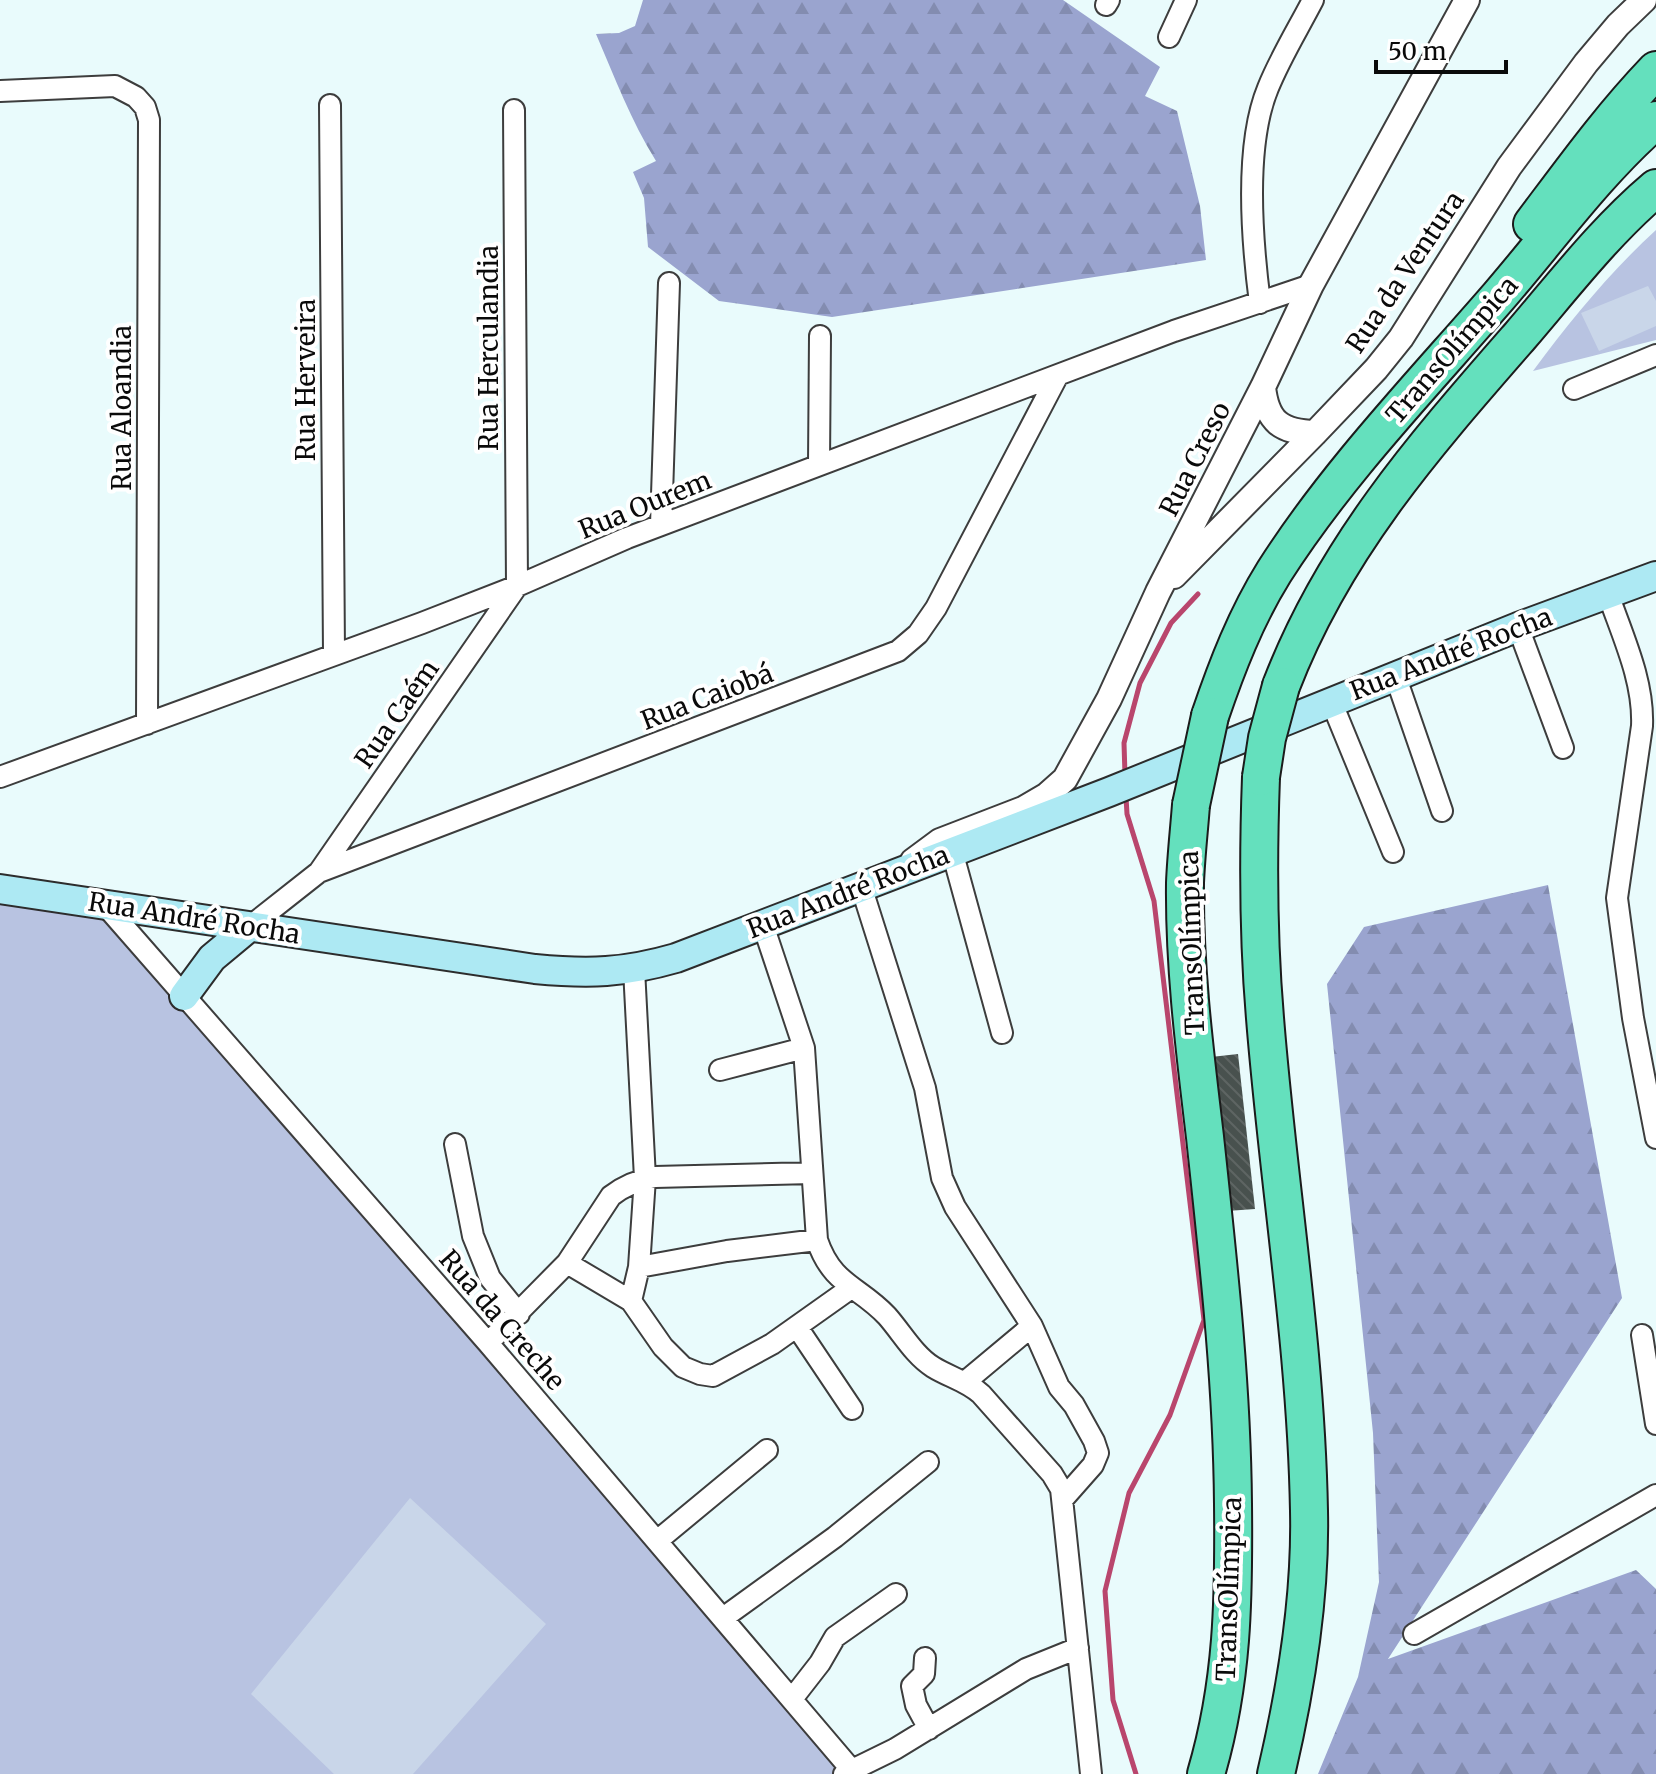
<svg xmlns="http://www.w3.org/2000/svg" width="1656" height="1774" font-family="Merriweather,serif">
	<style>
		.forest { fill: url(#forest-firs) }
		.park { fill: #b8c3e1 }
		.pitch { fill: #c9d6e9 }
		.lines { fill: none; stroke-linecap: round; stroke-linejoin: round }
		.stream { stroke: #b9466d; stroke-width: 5 }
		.building { fill: url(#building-back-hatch) }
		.minor-casing { stroke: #3d3d3d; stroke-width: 24 }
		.tertiary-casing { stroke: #3d3d3d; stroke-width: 28 }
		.secondary-casing { stroke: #2c2c2c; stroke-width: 32 }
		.motorway-casing { stroke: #1b1b1b; stroke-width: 40 }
		.minor { stroke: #fff; stroke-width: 20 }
		.tertiary { stroke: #fff; stroke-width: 24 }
		.secondary { stroke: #ade9f3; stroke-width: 28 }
		.motorway { stroke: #64e0bd; stroke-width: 36 }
		.motorway-bridge-casing { stroke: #1b1b1b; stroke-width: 40; stroke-linecap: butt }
		.motorway-bridge { stroke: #64e0bd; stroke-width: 36 }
		.labels { text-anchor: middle; stroke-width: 8; stroke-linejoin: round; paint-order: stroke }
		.street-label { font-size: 26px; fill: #0a0a0a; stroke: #fff }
	</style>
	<defs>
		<pattern id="forest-firs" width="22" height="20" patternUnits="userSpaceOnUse" patternTransform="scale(2)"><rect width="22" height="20" fill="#9aa4cf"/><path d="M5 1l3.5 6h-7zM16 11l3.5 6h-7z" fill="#838cb0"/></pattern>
		<pattern id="building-back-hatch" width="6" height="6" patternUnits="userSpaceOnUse" patternTransform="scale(2)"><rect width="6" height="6" fill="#48514e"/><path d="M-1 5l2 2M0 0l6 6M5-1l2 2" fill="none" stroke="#5e6563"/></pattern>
	</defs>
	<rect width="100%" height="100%" fill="#e9fbfc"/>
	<path class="forest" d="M643,0h420l97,67 -15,29 32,15 23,95 6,54 -374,57 -113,-16 -71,-54 -4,-49 -11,-26 23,-11c-25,-40 -41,-83 -60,-127l23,-1 16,-7z
		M1548,885l74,413 -234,361 248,-89 20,19v185h-338l40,-97 21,-95 -6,-149 -46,-449 37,-57z"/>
	<path class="park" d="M1656,230v110l-123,31c37,-50 77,-99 123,-141z
		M0,879l114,28 736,862 -18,5h-832z"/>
	<path class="pitch" d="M1648,286l8,15v25l-57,25 -18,-38z
		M410,1498l136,126 -133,150h-79l-83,-80z"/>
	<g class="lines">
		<path class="stream" d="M1125,775l-1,-32 16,-60 31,-60 27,-29
			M1126,797l1,17 27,87 50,419 -34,95 -41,78 -24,98 8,109 23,74"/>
	</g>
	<path class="building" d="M1238,1054l17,155 -28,2 -16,-154z"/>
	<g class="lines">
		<g class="minor-casing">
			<path id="minor" d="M1106,5l3,-5
				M1169,37l17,-37
				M0,91l115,-5 21,11 9,10 4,13 -2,604
				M330,105l4,549
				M1260,303c-8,-62 -16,-157 8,-215 12,-30 30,-59 45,-88
				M1574,389l82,-34
				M819,464l1,-128
				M661,525l8,-242
				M1608,594c15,43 36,87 34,132l-25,172 16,120 23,120
				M1518,627l45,121
				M1395,675l47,136
				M1331,701l62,151
				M0,777l422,-154 95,-37 110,-48 547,-207 137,-46
				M952,851l50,182
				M319,872l198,-286 -3,-476
				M861,886l64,202 17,90 13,29 77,119 -67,56
				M105,905l383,438 367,431
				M763,925l41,123 13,192c15,45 42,46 70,76 15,17 27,39 46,51 16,10 34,14 48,27l71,80 9,15 30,285
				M248,928l71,-56 579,-221 20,-17 18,-26 122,-233
				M634,969l11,209 -6,89
				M720,1070l84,-22
				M455,1144l18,92 17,42 29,36
				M567,1263l64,38 32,46 20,20 17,7 13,2 59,-32 79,-56
				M631,1301l8,-34 88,-16 90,-11
				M1032,1326l27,61 15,18 20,36 4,12 -5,12 -30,34
				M797,1327l55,82
				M1642,1335l14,89
				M488,1343l79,-80 44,-67c14,-11 27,-16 44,-19l157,-4
				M657,1541l110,-91
				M723,1618l112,-81 93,-75
				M1414,1634l242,-139
				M925,1658l-1,16 -12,12 4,19 13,24
				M792,1699l28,-36 15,-26 61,-43
				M844,1774l51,-25 131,-80 52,-21"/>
		</g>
		<g class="tertiary-casing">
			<path id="tertiary" d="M1263,387c4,35 18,45 52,46
				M1174,576l141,-143 61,-64 25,-31 108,-171 77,-104 32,-38 26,-25
				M913,861l27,-20 83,-32 24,-14 18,-16 44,-80 49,-107 105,-205 48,-102 156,-285"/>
		</g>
		<g class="secondary-casing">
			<path id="secondary" d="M0,889l535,80c54,5 89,4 141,-11l433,-166 409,-165 138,-51
				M184,996l28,-38 36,-30"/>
		</g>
		<g class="motorway-casing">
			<path id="motorway" d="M1532,224c40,-53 78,-106 124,-154
				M1281,686c53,-138 143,-240 239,-350 43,-50 85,-105 136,-148
				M1210,716c17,-50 36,-99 64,-144 63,-99 148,-187 225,-276 50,-58 99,-126 157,-176
				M1261,777c-3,80 -3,160 4,241 13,164 41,328 44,493 2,88 -13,178 -33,263
				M1191,805c-2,26 -5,52 -6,78 -1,85 10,170 20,254 13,122 27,244 28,367 1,95 0,178 -27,270"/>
		</g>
		<use href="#minor" class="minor"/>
		<use href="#tertiary" class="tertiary"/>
		<use href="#secondary" class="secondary"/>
		<use href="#motorway" class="motorway"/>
		<g class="motorway-bridge-casing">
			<path id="motorway-bridge" d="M1261,777l6,-39 14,-52
				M1191,805l19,-89"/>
		</g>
		<use href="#motorway-bridge" class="motorway-bridge"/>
	</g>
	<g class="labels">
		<g class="street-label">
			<text transform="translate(1405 272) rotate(-56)" y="9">Rua da Ventura</text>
			<text transform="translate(489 348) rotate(-90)" y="9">Rua Herculandia</text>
			<text transform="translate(1452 350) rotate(-49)" y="9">TransOlímpica</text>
			<text transform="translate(306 380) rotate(-90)" y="9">Rua Herveira</text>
			<text transform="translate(122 408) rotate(-90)" y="9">Rua Aloandia</text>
			<text transform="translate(1195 459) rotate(-63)" y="9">Rua Creso</text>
			<text transform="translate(645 505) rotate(-22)" y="9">Rua Ourem</text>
			<text transform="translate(1451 654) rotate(-21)" y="9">Rua André Rocha</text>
			<text transform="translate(707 697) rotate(-21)" y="9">Rua Caiobá</text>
			<text transform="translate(397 714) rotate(-55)" y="9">Rua Caém</text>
			<text transform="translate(848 892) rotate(-21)" y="9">Rua André Rocha</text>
			<text transform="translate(194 918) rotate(9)" y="9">Rua André Rocha</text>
			<text transform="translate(1192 943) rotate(-92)" y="9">TransOlímpica</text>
			<text transform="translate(502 1320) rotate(49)" y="9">Rua da Creche</text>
			<text transform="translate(1229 1589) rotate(-88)" y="9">TransOlímpica</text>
		</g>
	</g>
	<path d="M1376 60v12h130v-12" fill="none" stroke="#0a0a0a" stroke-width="4"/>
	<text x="1388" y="60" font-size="24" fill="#0a0a0a" stroke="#ffffff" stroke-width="6" paint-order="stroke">50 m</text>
</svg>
